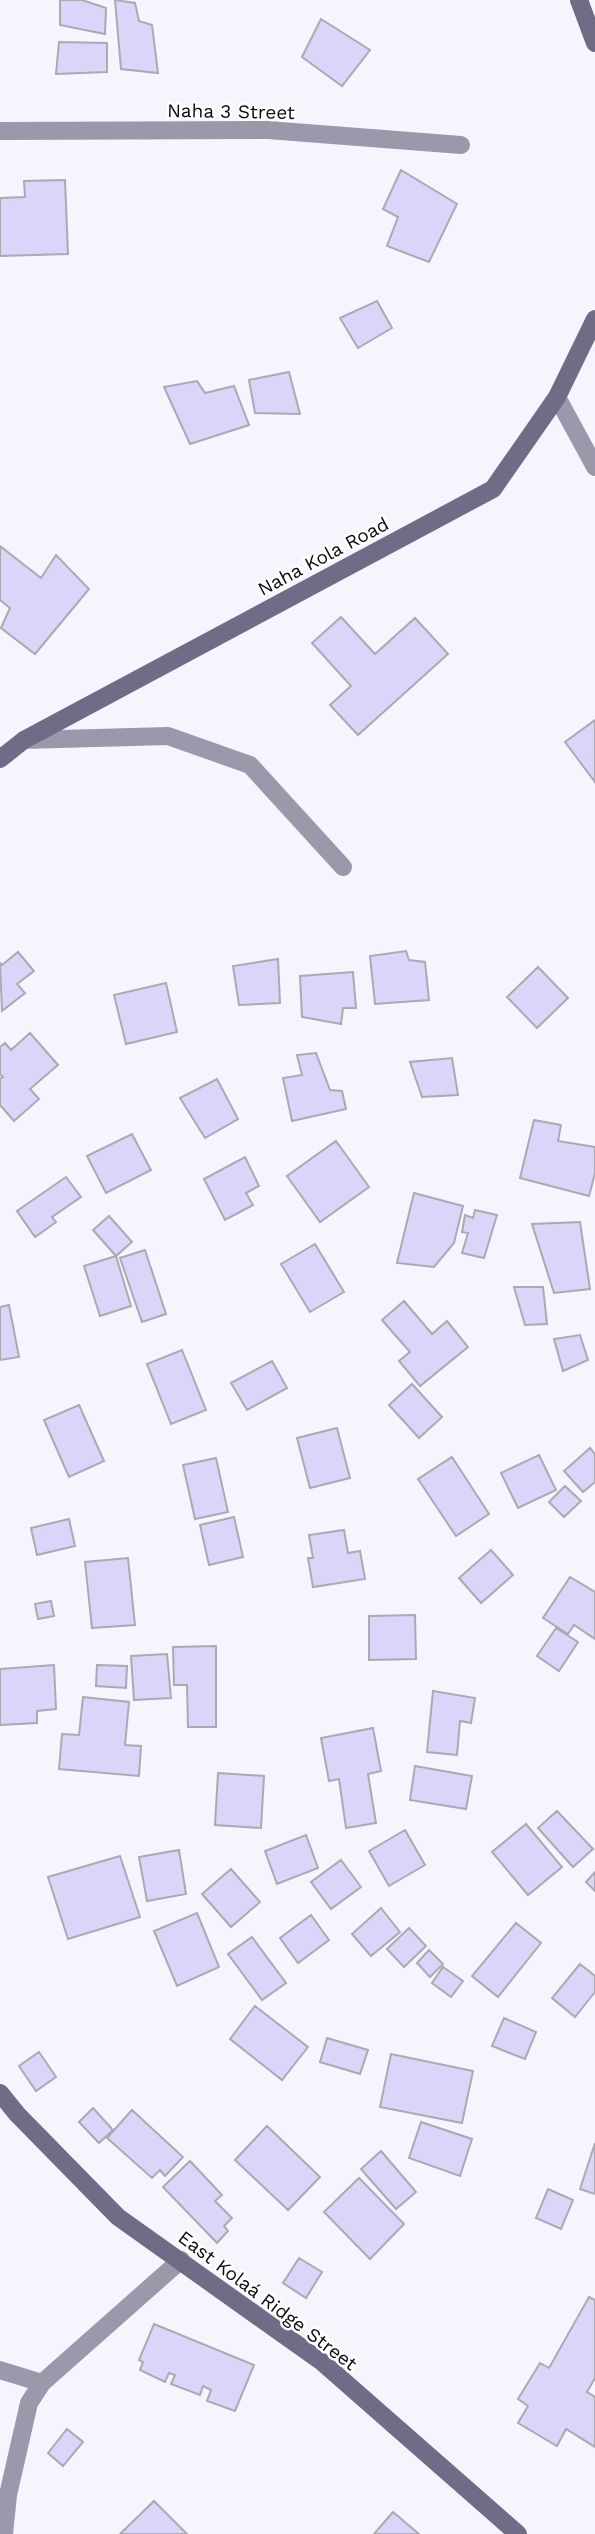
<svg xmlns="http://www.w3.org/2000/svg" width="595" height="2534" font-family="'Work Sans',sans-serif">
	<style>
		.building { fill: #dcd5fa; stroke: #aba9b2; stroke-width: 2 }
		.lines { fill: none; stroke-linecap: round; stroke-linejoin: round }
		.street { stroke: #9b98ab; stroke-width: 18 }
		.secondary { stroke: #706b87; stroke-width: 18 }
		.labels { text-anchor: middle; stroke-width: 5; stroke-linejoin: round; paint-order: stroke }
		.street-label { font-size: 19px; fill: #0b0b0e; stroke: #fff }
	</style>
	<rect width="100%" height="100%" fill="#f6f5fe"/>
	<path class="building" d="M60,0h22l24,8 -1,26 -45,-9z
		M115,0l20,3 4,18 13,4 6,48 -37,-4z
		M321,19l49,31 -28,36 -40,-29z
		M59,42l48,1v29l-51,2z
		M401,170l56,34 -28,58 -42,-16 11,-29 -15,-8z
		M65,180l3,74 -68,2v-58l25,-1 -1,-16z
		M377,301l15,27 -34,20 -18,-30z
		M289,372l11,42 -45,-1 -6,-33z
		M197,381l8,12 29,-7 15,39 -59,19 -26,-57z
		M0,546l41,32 15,-23 33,34 -54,65 -34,-26 9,-20 -10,-8z
		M341,617l34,37 40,-36 33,36 -90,81 -28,-30 21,-19 -39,-43z
		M595,720v62l-30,-40z
		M406,951l3,9 16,2 4,38 -54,4 -5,-48z
		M18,952l16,19 -17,13 8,9 -23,18 -2,-48 2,2z
		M278,959l2,44 -41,2 -6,-39z
		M538,967l30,31 -31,30 -30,-31z
		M353,972l3,36h-13l-2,16 -39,-7 -2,-41z
		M166,983l11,49 -51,12 -12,-49z
		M30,1033l28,32 -28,24 9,10 -25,22 -14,-16v-26l3,-2 -3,-3v-27l5,-4 6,7z
		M316,1053l14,37 12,1 4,18 -54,12 -9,-43 19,-3 -5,-20z
		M452,1058l6,37 -36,2 -12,-35z
		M217,1079l21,40 -33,19 -25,-40z
		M534,1120l27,5 -3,16 37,6v26l-6,23 -69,-18z
		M132,1134l19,36 -45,23 -19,-37z
		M336,1141l33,46 -49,35 -33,-46z
		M245,1157l14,29 -13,7 7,12 -28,15 -21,-41z
		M66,1177l15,20 -29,20 4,5 -21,15 -18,-26z
		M414,1193l49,13 -9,37 -20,24 -37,-4z
		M475,1210l22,5 -13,43 -22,-5 6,-20 -6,-1 3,-17 8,3z
		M109,1216l23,26 -16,14 -23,-26z
		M580,1222l10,67 -36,4 -22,-69z
		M315,1244l29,48 -34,20 -29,-48z
		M145,1250l21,64 -24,8 -22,-64z
		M116,1256l15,50 -31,10 -16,-50z
		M514,1287h29l4,37 -22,1z
		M404,1301l28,33 15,-13 21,26 -48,39 -21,-25 11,-9 -28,-32z
		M9,1305l10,52 -19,3v-53z
		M580,1335l8,25 -25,11 -9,-32z
		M182,1350l24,60 -35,14 -24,-60z
		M272,1361l15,27 -40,22 -16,-27z
		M412,1384l30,33 -23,21 -30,-33z
		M79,1405l25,56 -35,16 -25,-57z
		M337,1428l13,50 -40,10 -13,-50z
		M590,1448l5,6v28l-12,10 -19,-21z
		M539,1455l17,35 -38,18 -17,-35z
		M452,1457l37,57 -33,22 -38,-57z
		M216,1458l12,54 -33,7 -12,-54z
		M565,1486l16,15 -17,16 -15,-15z
		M234,1517l9,40 -34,8 -9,-40z
		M69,1519l6,27 -38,9 -6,-27z
		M344,1530l4,23 12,-2 5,28 -52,8 -5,-29h5l-4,-23z
		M491,1550l22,25 -32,28 -22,-25z
		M128,1558l7,67 -43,3 -7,-66z
		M570,1577l25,15v47l-21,-14 -6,9 -25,-16z
		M51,1601l3,15 -16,3 -3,-15z
		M415,1615l1,44 -47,1v-44z
		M556,1628l22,14 -19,29 -22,-15z
		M216,1646v81h-28l-1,-42h-13l-1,-38z
		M167,1654l4,44 -37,2 -3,-44z
		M54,1665l2,44 -19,2v12l-37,2v-56z
		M97,1665l30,1 -1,22 -30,-2z
		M433,1691l42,7 -4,25 -11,-2 -3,34 -30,-3z
		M83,1697l46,5 -4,43 16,1 -2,30 -80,-7 3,-35 17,1z
		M373,1728l8,43 -13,3 8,49 -30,5 -7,-49 -10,2 -8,-43z
		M415,1766l57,10 -6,33 -56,-9z
		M218,1773l46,3 -3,52 -46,-3z
		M557,1811l36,38 -20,18 -35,-39z
		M526,1824l36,43 -34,28 -36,-43z
		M405,1830l20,35 -36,21 -20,-35z
		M306,1835l12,33 -41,16 -12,-33z
		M179,1850l7,44 -39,7 -8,-44z
		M120,1856l20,61 -72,22 -20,-62z
		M341,1860l20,27 -30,22 -20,-27z
		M231,1869l29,33 -29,25 -29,-33z
		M595,1872v19l-9,-9z
		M381,1908l19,24 -29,24 -19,-22z
		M197,1913l22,54 -42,19 -23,-55z
		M311,1915l18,25 -31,23 -18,-25z
		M516,1923l25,20 -43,54 -26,-21z
		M409,1928l17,18 -22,21 -17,-18z
		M252,1937l34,46 -24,17 -34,-46z
		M429,1950l14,14 -13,13 -13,-14z
		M580,1964l15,12v16l-20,25 -23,-19z
		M443,1967l20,14 -12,16 -19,-14z
		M255,2006l53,41 -26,33 -52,-41z
		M504,2018l32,14 -11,27 -33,-13z
		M327,2038l41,12 -8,24 -40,-12z
		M39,2052l17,25 -20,14 -17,-25z
		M391,2054l82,17 -11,52 -82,-16z
		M93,2108l20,22 -14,13 -20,-21z
		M132,2110l51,47 -18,19 -5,-6 -8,8 -45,-40z
		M421,2122l51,17 -12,37 -51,-18z
		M267,2126l53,51 -32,33 -53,-50z
		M595,2143v51l-15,-5z
		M381,2151l35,41 -20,17 -35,-40z
		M190,2161l32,34 -7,6 17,17 -8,8 4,5 -11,12 -54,-56z
		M359,2178l45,46 -34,35 -46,-47z
		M548,2189l25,11 -12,29 -25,-11z
		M299,2258l23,14 -16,26 -23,-15z
		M589,2297l6,3v78l-8,14 8,5v50l-29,-18 -9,17 -39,-23 10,-17 -10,-7 22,-36 9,5z
		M154,2324l100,41 -19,46 -28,-10 4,-11 -8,-4 -3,9 -29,-11 4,-9 -6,-2 -4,9 -25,-12 3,-8 -4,-2z
		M67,2429l16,13 -20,24 -15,-13z
		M154,2501l33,33h-67z
		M393,2512l26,22h-45z"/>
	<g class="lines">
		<path class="street" d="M0,131l268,-1 193,15
			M557,397l38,70
			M24,740l144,-4 82,29 93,102
			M0,2370l42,13 139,-123
			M4,2534l4,-39 21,-92 13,-20"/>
		<path class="secondary" d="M579,0l16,43
			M0,759l24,-19 469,-251 64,-92 38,-78
			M0,2093l17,21 101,103 204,145 196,172"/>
	</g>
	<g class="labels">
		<g class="street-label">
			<text transform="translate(231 111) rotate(1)" y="7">Naha 3 Street</text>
			<text transform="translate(323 556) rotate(-28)" y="7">Naha Kola Road</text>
			<text transform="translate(268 2300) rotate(37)" y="7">East Kolaá Ridge Street</text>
		</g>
	</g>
</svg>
